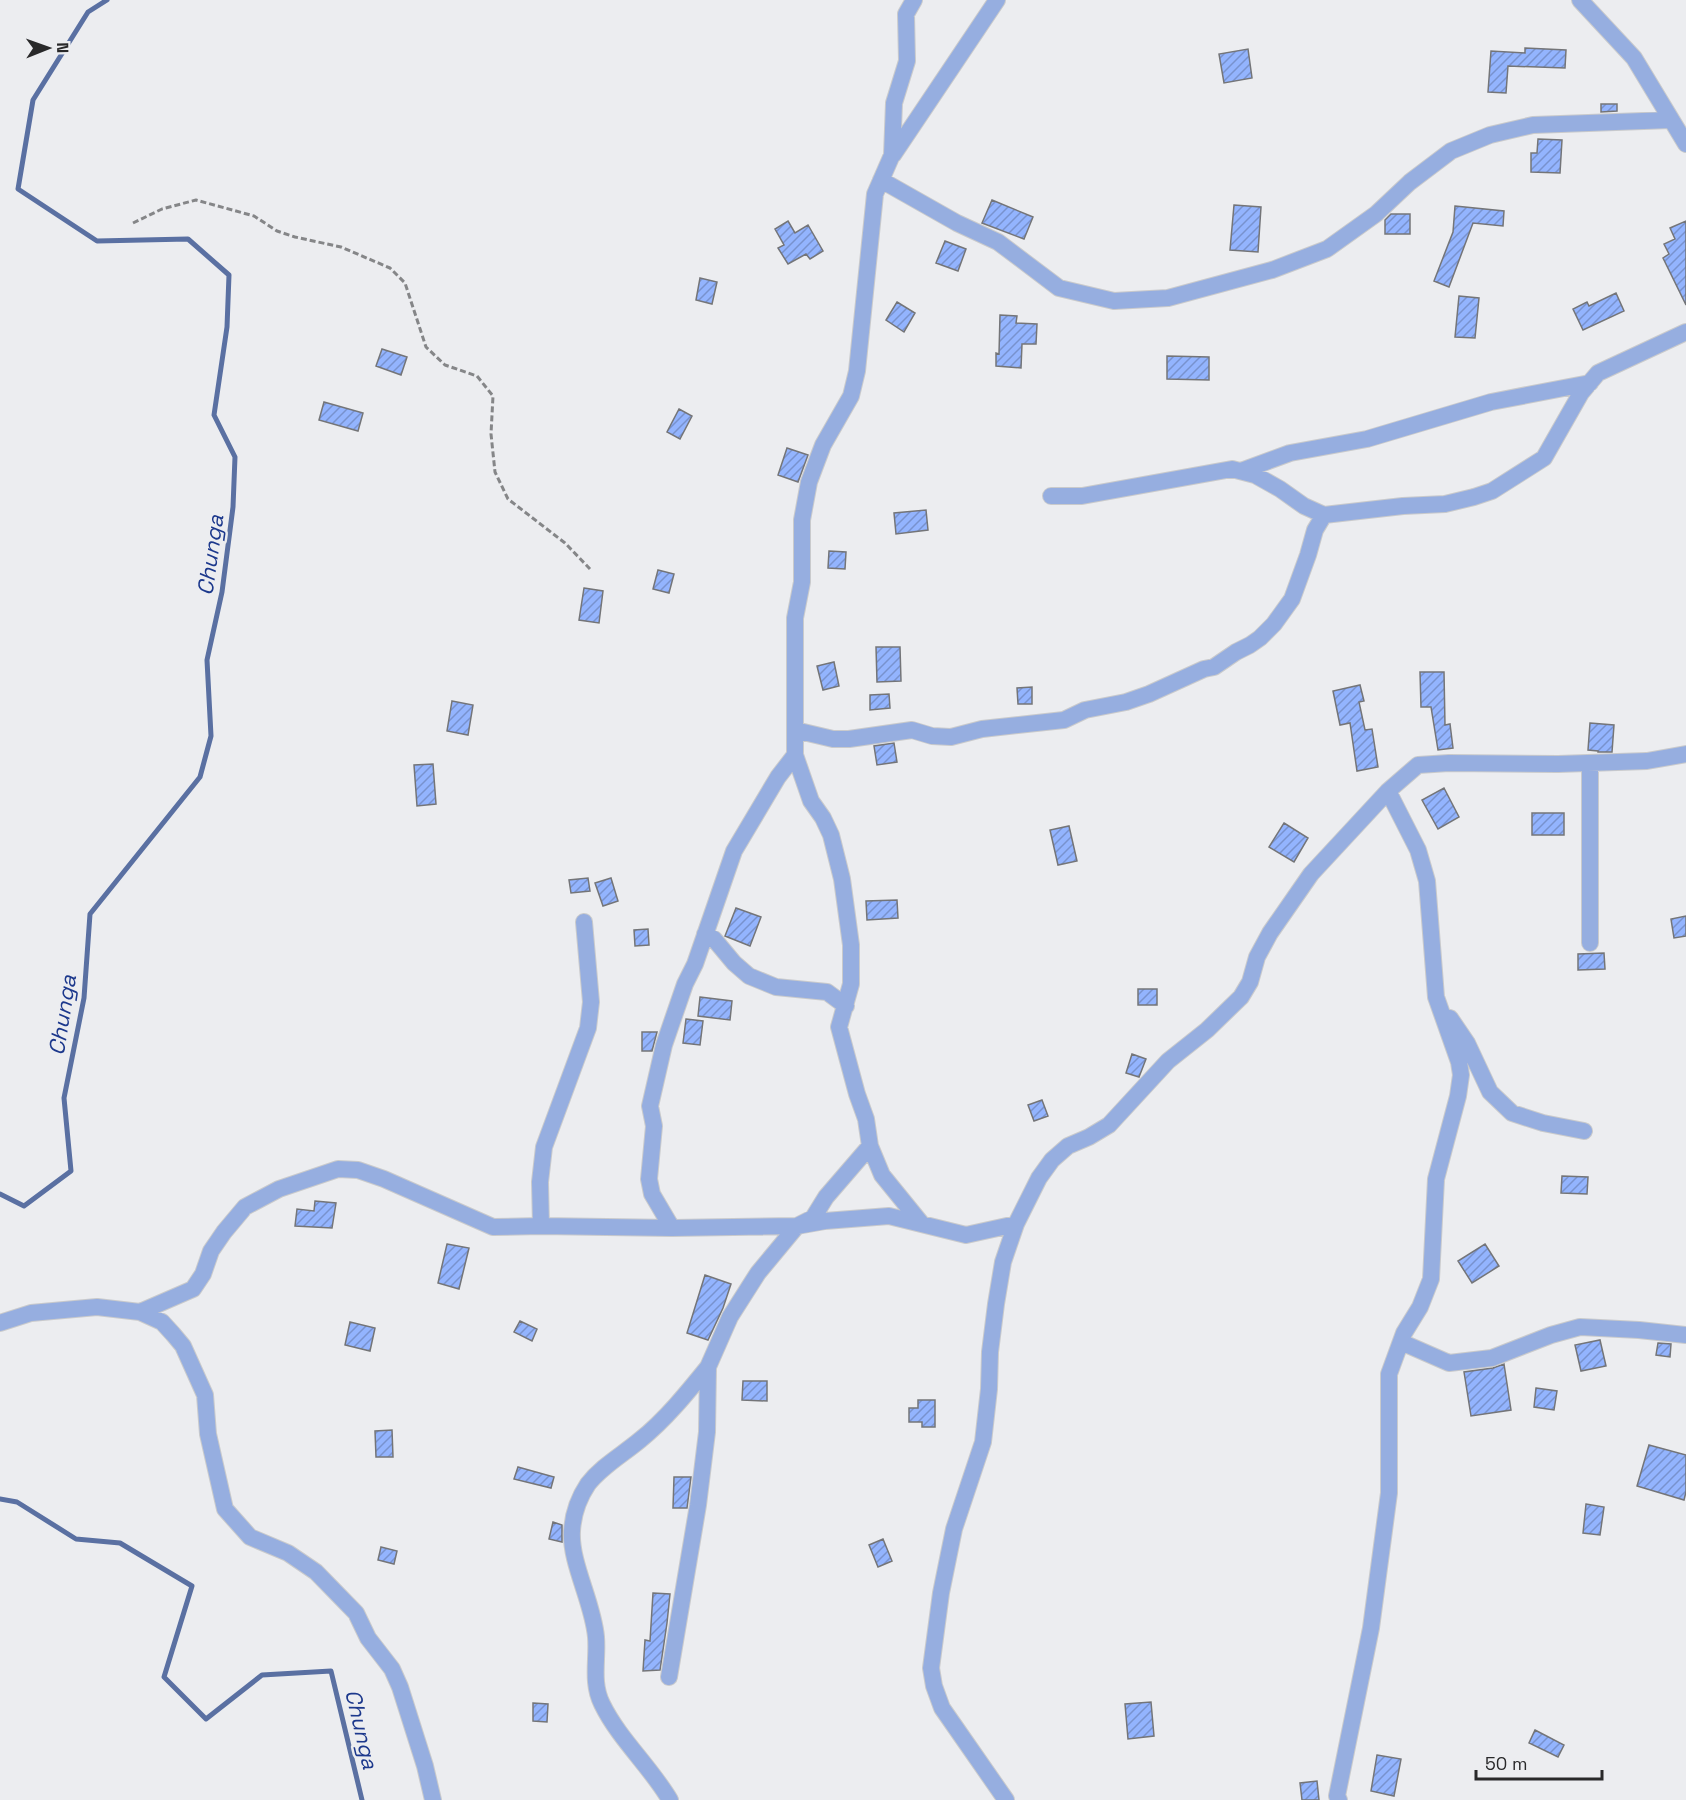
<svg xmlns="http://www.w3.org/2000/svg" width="1686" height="1800" font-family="'Space Grotesk',sans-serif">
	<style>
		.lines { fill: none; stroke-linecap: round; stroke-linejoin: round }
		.stream { stroke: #5a70a2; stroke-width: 5 }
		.building { fill: url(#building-hatch); stroke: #747578; stroke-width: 1.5 }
		.street-casing { stroke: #c9cacc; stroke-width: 18 }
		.path { stroke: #858688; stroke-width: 3; stroke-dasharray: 6 3; stroke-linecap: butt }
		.street { stroke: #96aee0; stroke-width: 16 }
		.labels { text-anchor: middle; stroke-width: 5; stroke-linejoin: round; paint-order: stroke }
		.water-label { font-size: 22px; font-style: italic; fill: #1c388c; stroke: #ecedf0 }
	</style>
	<defs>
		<pattern id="building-hatch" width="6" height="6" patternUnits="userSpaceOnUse" patternTransform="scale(1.5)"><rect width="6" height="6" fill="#93b4fe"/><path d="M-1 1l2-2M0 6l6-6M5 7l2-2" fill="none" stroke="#7892ce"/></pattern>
	</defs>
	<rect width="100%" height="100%" fill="#ecedf0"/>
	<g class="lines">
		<path class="stream" d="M0,1194l24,12 47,-35 -7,-73 20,-100 6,-84 110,-137 11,-41 -4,-76 15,-68 11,-85 2,-50 -21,-42 13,-88 2,-52 -41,-36 -91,2 -79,-52 15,-89 55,-88 19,-12
			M0,1499l17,3 59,37 44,4 72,43 -28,91 42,42 56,-44 69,-4 31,129"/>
	</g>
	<path class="building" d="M1525,48l41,2 -1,18 -57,-2 -2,27 -18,-1 3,-41 34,2z
		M1248,49l4,29 -28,5 -5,-29z
		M1601,104h16v7l-16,1z
		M1538,139l24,1 -2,33 -29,-1v-19h6z
		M992,200l41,17 -9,22 -42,-16z
		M1234,205l27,2 -3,45 -28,-2z
		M1455,206l49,5 -1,15 -30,-3 -24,64 -15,-6 19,-49z
		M1391,214h19v20h-25v-14z
		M788,221l7,12 13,-8 15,26 -13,8 -4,-5 -18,10 -10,-16 6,-3 -9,-16z
		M1686,221v84l-23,-47 6,-4 -5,-10 11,-5 -5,-11z
		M945,241l21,8 -8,22 -22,-8z
		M700,278l17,4 -5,22 -16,-4z
		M1616,293l8,18 -41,19 -10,-21 14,-7 2,4z
		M1459,296l20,2 -4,40 -20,-1z
		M897,302l18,11 -11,19 -18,-12z
		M1000,315l17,1 -1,7 21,1 -1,20h-14l-1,24 -25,-2v-13l3,1z
		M382,349l25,8 -6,18 -25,-9z
		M1167,356l42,1v23l-42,-1z
		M324,402l39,11 -5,18 -39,-11z
		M679,409l13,7 -12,23 -13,-7z
		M787,448l21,7 -10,27 -20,-7z
		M926,510l2,20 -32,4 -2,-21z
		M829,551l17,1 -1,17 -17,-1z
		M658,570l16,4 -5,19 -16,-4z
		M584,588l19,3 -4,32 -20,-3z
		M876,647h24l1,34 -24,1z
		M834,662l5,24 -16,4 -6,-24z
		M1420,672h24l1,53 5,-1 3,24 -15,2 -7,-43h-10z
		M1360,685l4,16 -5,1 6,28 7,-1 6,38 -21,4 -7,-48 -10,2 -7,-34z
		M1032,687v17h-14l-1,-16z
		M889,694l1,14 -20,2v-15z
		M452,701l21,4 -5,30 -21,-4z
		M1590,723l24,2 -2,27h-14v-1l-10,-1z
		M894,743l3,19 -20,3 -3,-19z
		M433,764l3,40 -19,2 -3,-41z
		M1444,788l15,29 -21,12 -16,-29z
		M1532,813h32v22h-32z
		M1284,823l24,15 -14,24 -25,-15z
		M1069,826l8,35 -19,4 -8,-35z
		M588,878l2,13 -19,2 -2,-13z
		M611,878l7,23 -15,5 -8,-23z
		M897,900l1,18 -31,2 -1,-19z
		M736,908l25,9 -11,29 -25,-10z
		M1686,916v20l-12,2 -3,-19z
		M648,929l1,16 -14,1 -1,-16z
		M1604,953l1,16 -27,1v-16z
		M1138,989h19v16h-19z
		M700,997l32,4 -2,19 -32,-4z
		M686,1019l17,2 -3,24 -17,-2z
		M642,1032h15l-5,19h-10z
		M1132,1054l14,5 -7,18 -13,-4z
		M1042,1100l6,16 -14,5 -6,-16z
		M1562,1176l26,1 -1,17 -26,-1z
		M315,1201l21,2 -4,25 -37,-2 2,-17 17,2z
		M447,1244l22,4 -10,41 -21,-6z
		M1485,1244l14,22 -27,17 -14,-22z
		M705,1275l26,9 -8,24 -15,32 -21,-7z
		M520,1321l17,8 -5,12 -18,-9z
		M350,1322l25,6 -5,23 -25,-6z
		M1600,1340l6,26 -25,5 -6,-26z
		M1658,1343l13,1 -1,13 -14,-2z
		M1504,1364l7,46 -40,6 -7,-44 29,-4z
		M743,1381h24v20l-25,-1z
		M1536,1388l21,3 -3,19 -20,-3z
		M918,1400h17v27h-13v-5h-13v-14h9z
		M392,1430l1,27h-17l-1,-26z
		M1649,1445l37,10v37l-2,8 -47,-14z
		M518,1467l36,10 -3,11 -37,-9z
		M674,1477h17l-4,31h-14z
		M1586,1504l18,3 -4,28 -17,-2z
		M553,1522l9,3v17l-13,-3z
		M883,1539l9,22 -14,6 -9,-22z
		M381,1547l16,4 -3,13 -16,-4z
		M653,1593l17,1 -3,29 -7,47 -17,1 2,-31 5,1z
		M1151,1702l3,34 -26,3 -3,-35z
		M533,1703l15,1 -1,18 -14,-1z
		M1535,1730l29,15 -6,12 -29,-14z
		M1377,1755l24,4 -7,37 -23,-5z
		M1317,1781l2,19h-17l-2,-17z"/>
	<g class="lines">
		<g class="street-casing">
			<path id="street" d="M914,0l-8,14 1,47 -13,42 -2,52 -17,39 -18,177 -6,25 -28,49 -14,37 -7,38v62l-7,36v137l16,46 12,17 8,17 11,44 9,66v39l-12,43 18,67 9,25 4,27 12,29 39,48
				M1580,0l54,58 52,86
				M893,155l104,-155
				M881,180l76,43 41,19 61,46 55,13 54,-3 104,-28 55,-21 49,-35 34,-32 41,-31 39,-16 43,-10 138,-5
				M1241,471l49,-18 77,-14 124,-37 99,-19
				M1051,496h31l150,-27 23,6 25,14 24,17 20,9 79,-9 42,-2 29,-7 18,-6 52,-33 37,-65 17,-20 88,-41
				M795,730l38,9h16l63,-9 20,6 19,1 31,-8 82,-9 21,-10 41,-8 23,-8 55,-25 10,-2 22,-15 14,-7 10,-7 14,-14 18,-25 16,-44 7,-25 9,-15
				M1590,763v180
				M705,934l9,5 20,24 15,13 27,11 51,5 19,14
				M1450,1018l17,25 23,49 22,21 31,10 41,8
				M541,1226l-1,-44 4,-35 44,-119 3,-26 -7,-80
				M672,1228l-20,-34 -3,-15 5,-53 -4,-20 14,-61 21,-61 10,-20 39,-113 44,-74 17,-22
				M140,1312l53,-23 10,-15 8,-23 13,-19 21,-25 34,-18 59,-20 20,1 26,9 109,48 48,-1 131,2 125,-2 28,-5 64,-5 77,19 50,-11 23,-46 13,-18 16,-14 21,-9 20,-12 59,-64 39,-31 34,-33 9,-15 7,-25 13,-24 41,-59 77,-83 30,-26 31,-2 109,1 89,-3 39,-7
				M0,1323l31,-10 66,-6 43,5 22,10 11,12 10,12 22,49 3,39 17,75 25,28 38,16 28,19 40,41 12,25 24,31 8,18 25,79 8,34
				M1401,1342l48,21 43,-5 59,-23 29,-8 59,3 47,5
				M669,1677l29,-172 9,-73 1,-65 22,-50 28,-44 39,-47 16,-8 13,-21 44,-51
				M670,1800c-20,-34 -51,-61 -68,-96 -11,-22 -4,-45 -6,-67 -3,-35 -26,-74 -24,-106 1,-18 6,-32 16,-47 14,-18 34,-29 52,-44 25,-20 47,-47 68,-73
				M1006,1800l-64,-92 -8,-22 -3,-18 10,-75 13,-64 29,-87 6,-53 1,-37 6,-48 7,-42 13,-38
				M1339,1800l-2,-4 34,-168 18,-135v-119l15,-41 16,-26 11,-28 5,-100 22,-83 3,-21 -2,-13 -23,-65 -9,-116 -9,-31 -30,-59"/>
		</g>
		<path class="path" d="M133,223l29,-14 34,-9 58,16 23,15 18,6 46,10 49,21 15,15 21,64 19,18 32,11 16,20 -2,38 4,38 13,27 57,44 25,26"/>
		<use href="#street" class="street"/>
	</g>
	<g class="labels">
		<g class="water-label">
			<text transform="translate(210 555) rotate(-82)" y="8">Chunga</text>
			<text transform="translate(62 1015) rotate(-81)" y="8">Chunga</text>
			<text transform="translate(362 1729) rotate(77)" y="8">Chunga</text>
		</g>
	</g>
	<g transform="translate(48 48) rotate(89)" stroke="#ecedf0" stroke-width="4.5" paint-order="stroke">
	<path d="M0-4.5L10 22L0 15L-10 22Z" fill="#29292a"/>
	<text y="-9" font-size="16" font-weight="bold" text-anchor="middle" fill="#29292a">N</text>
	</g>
	<path d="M1476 1770v9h126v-9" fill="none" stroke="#29292a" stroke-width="3"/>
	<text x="1485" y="1770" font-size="18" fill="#29292a" stroke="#ecedf0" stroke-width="4.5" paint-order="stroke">50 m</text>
</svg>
